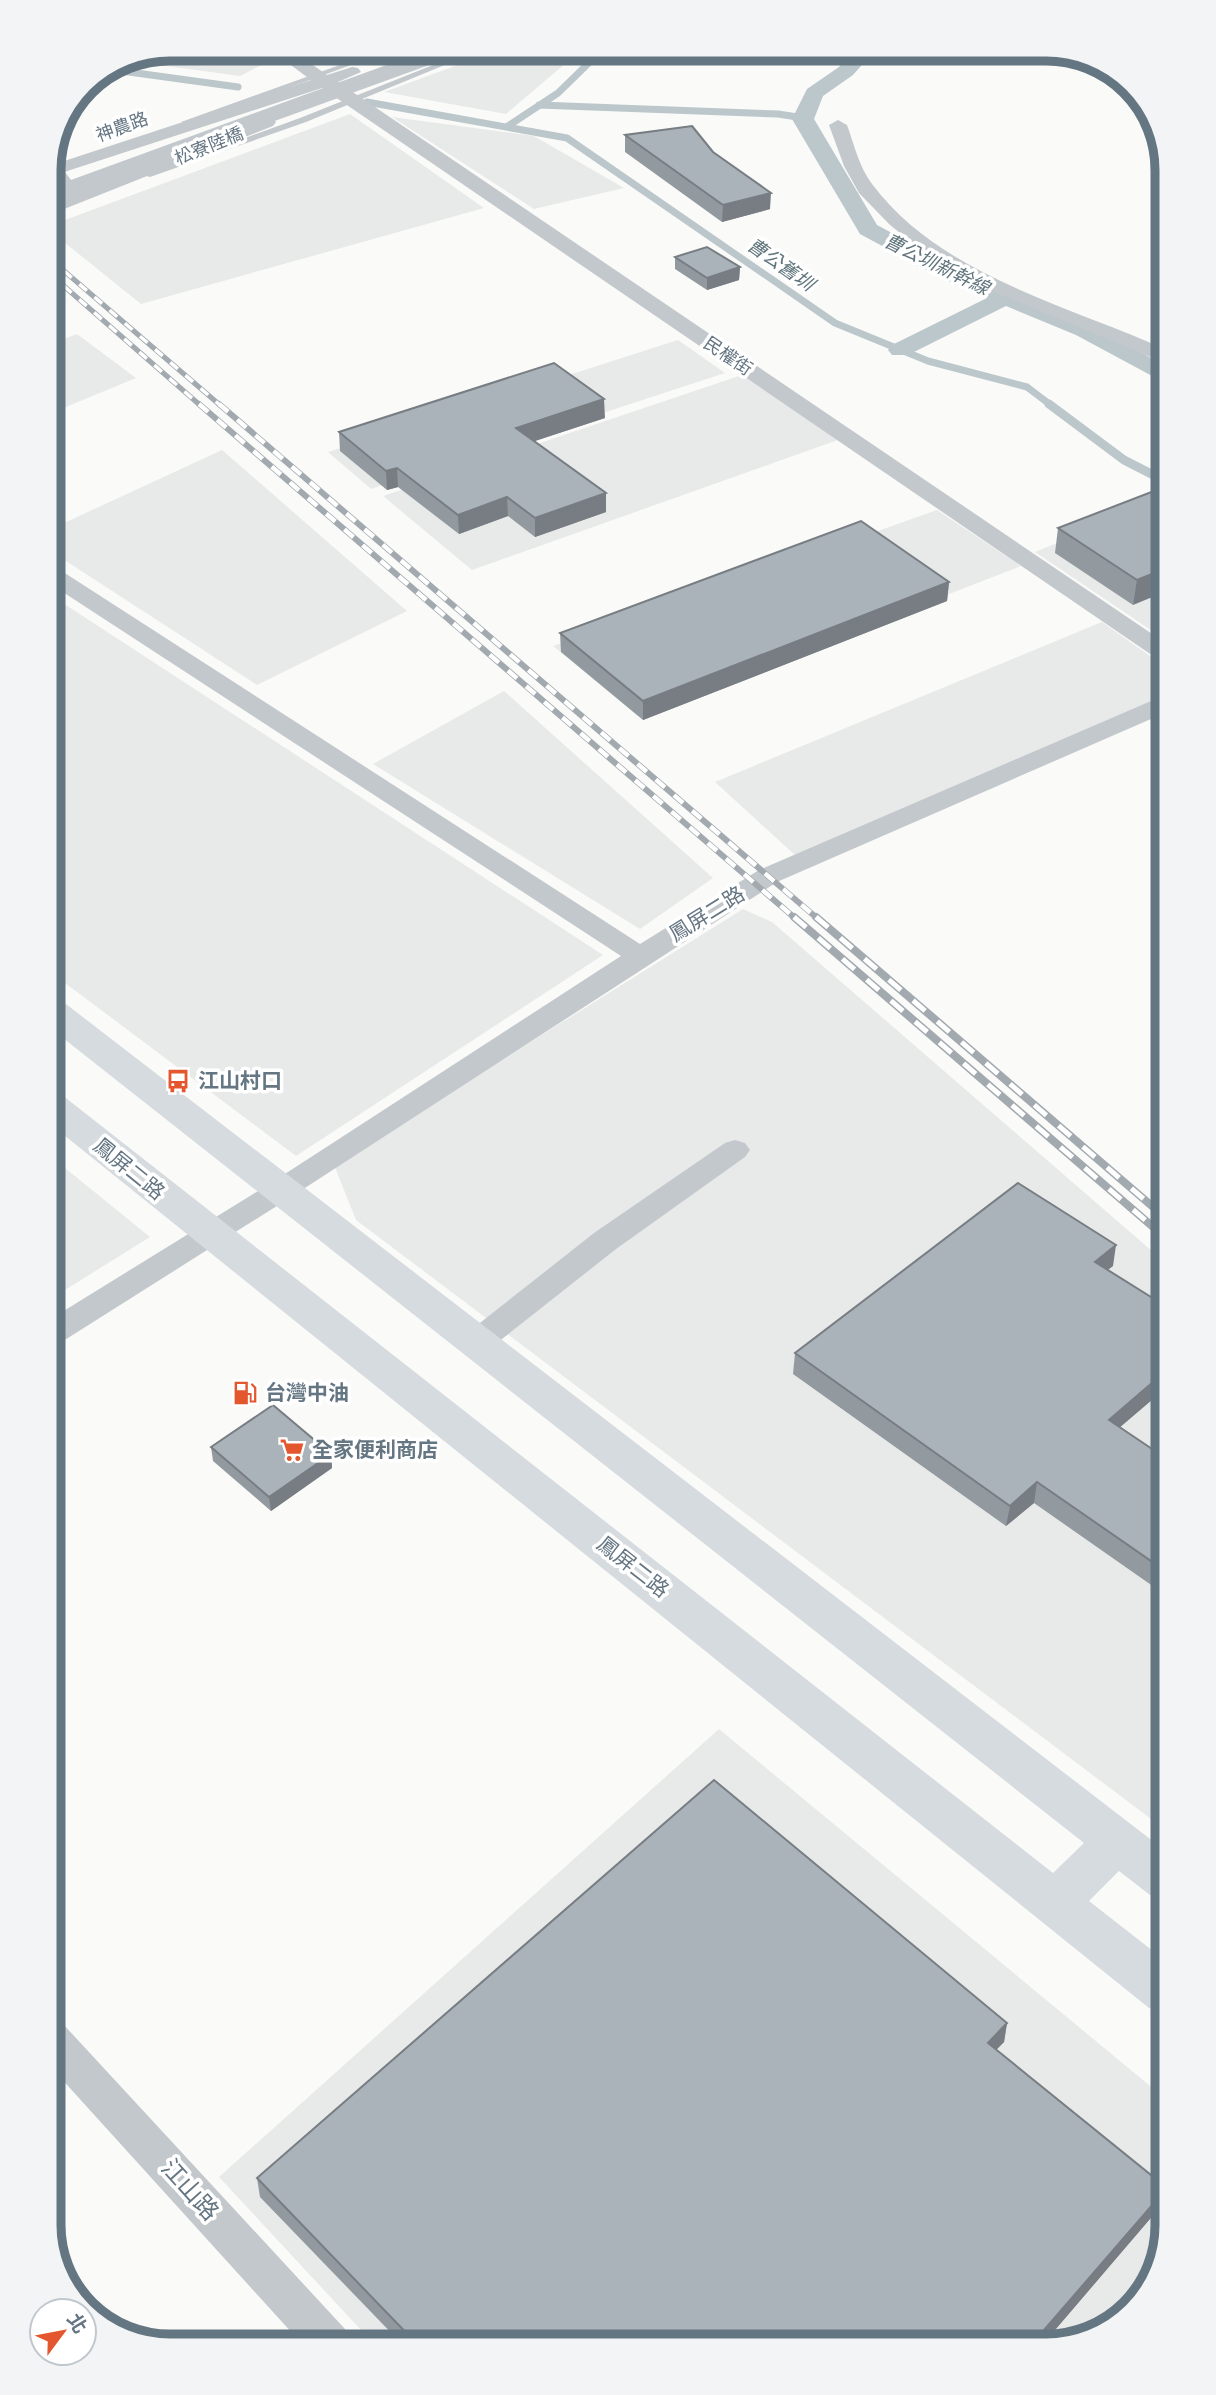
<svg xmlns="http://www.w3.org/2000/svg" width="1216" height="2395" font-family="'PT Sans Narrow','Noto Sans TC',sans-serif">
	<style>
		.built { fill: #e8e9e9 }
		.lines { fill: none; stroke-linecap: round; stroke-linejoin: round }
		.stream-far1 { stroke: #bbc7cb; stroke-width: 7 }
		.stream { stroke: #bbc7cb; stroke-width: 9 }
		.canal { fill: #bbc7cb; fill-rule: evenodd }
		.service { fill: #c3c8cc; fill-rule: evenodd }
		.minor { fill: #c3c8cc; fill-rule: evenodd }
		.tertiary { fill: #c3c8cc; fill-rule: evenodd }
		.primary { fill: #d6dbdf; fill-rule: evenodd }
		.rail-far2-casing { stroke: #a2aab0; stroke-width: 5 }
		.rail-far1-casing { stroke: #a2aab0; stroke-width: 6 }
		.rail-casing { stroke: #a2aab0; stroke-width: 8 }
		.rail-far2 { stroke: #fff; stroke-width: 3.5; stroke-dasharray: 10; stroke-linecap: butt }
		.rail-far1 { stroke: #fff; stroke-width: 4.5; stroke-dasharray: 12; stroke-linecap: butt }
		.rail { stroke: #fff; stroke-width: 5; stroke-dasharray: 16; stroke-linecap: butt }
		.wall { fill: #929a9f }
		.shaded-wall { fill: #777d82 }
		.building { fill: #aab3b9; stroke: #777d82; stroke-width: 2 }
		.labels { text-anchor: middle; stroke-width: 7; stroke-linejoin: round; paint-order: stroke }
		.far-street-label { font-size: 18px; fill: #657683; stroke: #fff }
		.far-water-label { font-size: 19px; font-style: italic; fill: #60757c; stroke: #fff }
		.street-label { font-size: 21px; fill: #657683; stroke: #fff }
		.poi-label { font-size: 21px; font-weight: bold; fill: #657683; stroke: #fff; text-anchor: start }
		.near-street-label { font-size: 24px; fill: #657683; stroke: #fff }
		.rim { fill: none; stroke: #657683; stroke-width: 9 }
	</style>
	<rect width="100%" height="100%" fill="#fafaf8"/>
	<path class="built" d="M571,54l2,3 -67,57 -122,-22 101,-37z
		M269,57l4,2 -33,17 -118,-16z
		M350,114l134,94 -343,96 -92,-74v-4z
		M392,117l142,19 90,52 -90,21z
		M77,334l59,44 -87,36v-69z
		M678,340l47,33 -354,116 -43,-37z
		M742,375l96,65 -366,130 -89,-74z
		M222,450l185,161 -150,74 -208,-135v-20z
		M1167,498v143l-132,-89z
		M937,510l84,56 -384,149 -84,-69z
		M49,594l554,361 -307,201 -247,-185z
		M1102,622l65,46v30l-372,157 -80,-73z
		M504,691l209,187 -73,51 -267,-165z
		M743,909l29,13 395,342v567l-811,-611 -22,-55z
		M49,1155l101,82 -101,63z
		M719,1729l448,371v125l-21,67 -54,45 -718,7 -155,-167z"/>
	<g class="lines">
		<path class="stream-far1" d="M107,69l131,18
			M367,102l200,36 268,185 93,38 99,26 25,19
			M539,105l239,9 26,4
			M508,126l50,-33 40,-39"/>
		<path class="stream" d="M1049,404l75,56 43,22"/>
		<path class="canal" d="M853,51h21l-21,24 -30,21 -9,23 63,106 84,45 131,55 75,42v17l-91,-49 -70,-29 -98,49h-16l-4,-5 4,-5 95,-47 -42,-18 -85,-46 -68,-115 15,-30 32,-22z"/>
		<path class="service" d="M458,55h11l-163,67 -156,55 -7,-2 157,-57z
			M365,56h11l-188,68 -7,-2z
			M71,159l7,2 -13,11 6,8 13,8v4c-12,1 -21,-11 -28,-20z"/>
		<path class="minor" d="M300,56l27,19 25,-8 6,1 3,4 -23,10 829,562v18l-8,-2 -837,-572 -273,89v-11l262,-86 -31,-23z
			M267,117l6,1 3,4 -3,4 -224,89v-13z
			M838,120l9,5c7,19 12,42 25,59 69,92 196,121 295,166v14l-168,-70 -75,-42 -34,-27 -31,-32 -15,-27 -15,-41z
			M49,566l8,2 583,376 119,-74 399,-172 9,-2v16l-390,170 -486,315 -231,146 -11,3v-26l222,-137 350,-227 -572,-373z
			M735,1140l10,3 5,7 -5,7 -129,92 -128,101 -11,3 -11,-3 -5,-8 5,-8 128,-101 131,-90z
			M49,2019l14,5 282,305 6,15h-49l-253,-279z"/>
		<path class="tertiary" d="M414,55h32l-3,5 -394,143v-15z"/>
		<path class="primary" d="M49,997l13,4 1105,851v49l-17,-6 -31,-24 -30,30 78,61v52l-18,-6 -1100,-885v-31l13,3 991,778 31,-30 -1035,-816z"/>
		<g class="rail-far2-casing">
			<path id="rail-far2" d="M49,258l172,148
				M49,273l152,133"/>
		</g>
		<g class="rail-far1-casing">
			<path id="rail-far1" d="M199,404l597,515
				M219,404l599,515"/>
		</g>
		<g class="rail-casing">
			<path id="rail" d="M794,917l373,322
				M816,917l351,302"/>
		</g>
		<use href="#rail-far2" class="rail-far2"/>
		<use href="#rail-far1" class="rail-far1"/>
		<use href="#rail" class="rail"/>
	</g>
	<path class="wall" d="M625,135l88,17 57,57 -48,13 -97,-70z
		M675,257l65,10 -1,13 -32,10 -32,-21z
		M605,418l-71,23 72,52v19l-71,25 -27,-21 -49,18 -61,-47 -11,3 -47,-39 -1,-19z
		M1167,486l-34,119 -78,-52 3,-25z
		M949,582l-2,19 -304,119 -82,-68 -1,-19z
		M1113,1266l-6,4 60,117 -47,40 47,32v137l-133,-93 -28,23 -213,-152 2,-21z
		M211,1447l120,7 1,14 -61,43 -58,-50z
		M1167,1613v28l-7,-5 5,-21z
		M1007,2023l-3,19 -8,8 171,138 -6,18 -112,131 -648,6 -141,-146 -3,-19z"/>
	<path class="shaded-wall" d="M771,193l-1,16 -48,13 1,-17z
		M740,267l-1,13 -32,10v-12z
		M604,399l1,19 -88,29 -1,-19z
		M397,468l1,19 -11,3 -1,-19z
		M606,493v19l-71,25v-19z
		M507,497l1,19 -49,18 -1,-19z
		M1167,568v23l-34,14 4,-25z
		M949,582l-2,19 -304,119v-19z
		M1116,1245l-3,21 -22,17 4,-21z
		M1167,1370v17l-62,53 4,-20z
		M331,1454l1,14 -61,43 -2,-14z
		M1037,1482l-3,21 -28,23 4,-20z
		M1007,2023l-3,19 -20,20 4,-19z
		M1167,2188l-6,18 -112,131h-11z"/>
	<path class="building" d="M692,126l21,26 58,41 -48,12 -98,-70z
		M707,247l33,20 -33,11 -32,-21z
		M554,363l50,36 -88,29 90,65 -71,25 -28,-21 -49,18 -61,-47 -11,3 -47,-39z
		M1167,486v82l-30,12 -79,-52z
		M861,521l88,61 -306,119 -83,-68z
		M1018,1183l98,62 -21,17 72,45v63l-58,50 58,39v113l-130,-90 -27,24 -215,-153z
		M273,1405l58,49 -62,43 -58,-50z
		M714,1780l293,243 -19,20 179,145 -129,149 -622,6 -159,-165z"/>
	<defs>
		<g id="bus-bare" transform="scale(1.89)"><path d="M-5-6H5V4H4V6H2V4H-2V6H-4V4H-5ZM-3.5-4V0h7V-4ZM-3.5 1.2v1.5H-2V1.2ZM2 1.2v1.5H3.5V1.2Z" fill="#e4572e" stroke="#fff" stroke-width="2.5" paint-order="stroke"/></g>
		<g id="fuel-bare" transform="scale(1.89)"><path d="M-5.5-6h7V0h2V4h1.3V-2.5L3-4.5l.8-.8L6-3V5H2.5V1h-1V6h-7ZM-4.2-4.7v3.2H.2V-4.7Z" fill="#e4572e" stroke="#fff" stroke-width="2.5" paint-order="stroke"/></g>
		<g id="supermarket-bare" transform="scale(1.89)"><path d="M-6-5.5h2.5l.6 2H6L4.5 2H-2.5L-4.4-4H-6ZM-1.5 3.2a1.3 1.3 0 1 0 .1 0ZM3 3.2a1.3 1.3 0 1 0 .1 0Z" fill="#e4572e" stroke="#fff" stroke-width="2.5" paint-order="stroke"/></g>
	</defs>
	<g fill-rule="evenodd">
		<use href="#bus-bare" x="178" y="1081"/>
		<use href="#fuel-bare" x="245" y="1393"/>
		<use href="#supermarket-bare" x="292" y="1450"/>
	</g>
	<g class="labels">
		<g class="far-street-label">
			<text transform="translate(122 127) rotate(-20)" y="6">神農路</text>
			<text transform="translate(209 146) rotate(-22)" y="6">松寮陸橋</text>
			<text transform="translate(728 356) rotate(34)" y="6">民權街</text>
		</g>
		<g class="far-water-label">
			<text transform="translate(781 264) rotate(35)" y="7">曹公舊圳</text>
			<text transform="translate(937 264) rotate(26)" y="7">曹公圳新幹線</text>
		</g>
		<g class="street-label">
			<text transform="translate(707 914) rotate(-32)" y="7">鳳屏二路</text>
			<text transform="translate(129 1169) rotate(39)" y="7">鳳屏二路</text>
			<text transform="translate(633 1567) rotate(38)" y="7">鳳屏二路</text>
		</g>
		<g class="poi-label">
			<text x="198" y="1088">江山村口</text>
			<text x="265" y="1400">台灣中油</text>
			<text x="312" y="1457">全家便利商店</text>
		</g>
		<g class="near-street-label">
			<text transform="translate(190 2190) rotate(48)" y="8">江山路</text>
		</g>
	</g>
	<path d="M0 0H1216V2395H0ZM170 61H1046A109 109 0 0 1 1155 170V2225A109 109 0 0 1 1046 2334H170A109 109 0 0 1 61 2225V170A109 109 0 0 1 170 61Z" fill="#f3f4f5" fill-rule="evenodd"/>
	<path class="rim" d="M170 61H1046A109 109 0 0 1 1155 170V2225A109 109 0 0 1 1046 2334H170A109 109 0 0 1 61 2225V170A109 109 0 0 1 170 61Z"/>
	<g transform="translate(63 2332) rotate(58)"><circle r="33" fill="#ffffff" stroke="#c1c8cd" stroke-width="2"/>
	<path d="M0-5L12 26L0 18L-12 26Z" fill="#e4572e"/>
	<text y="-10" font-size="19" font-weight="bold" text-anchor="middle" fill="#657683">北</text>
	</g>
</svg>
